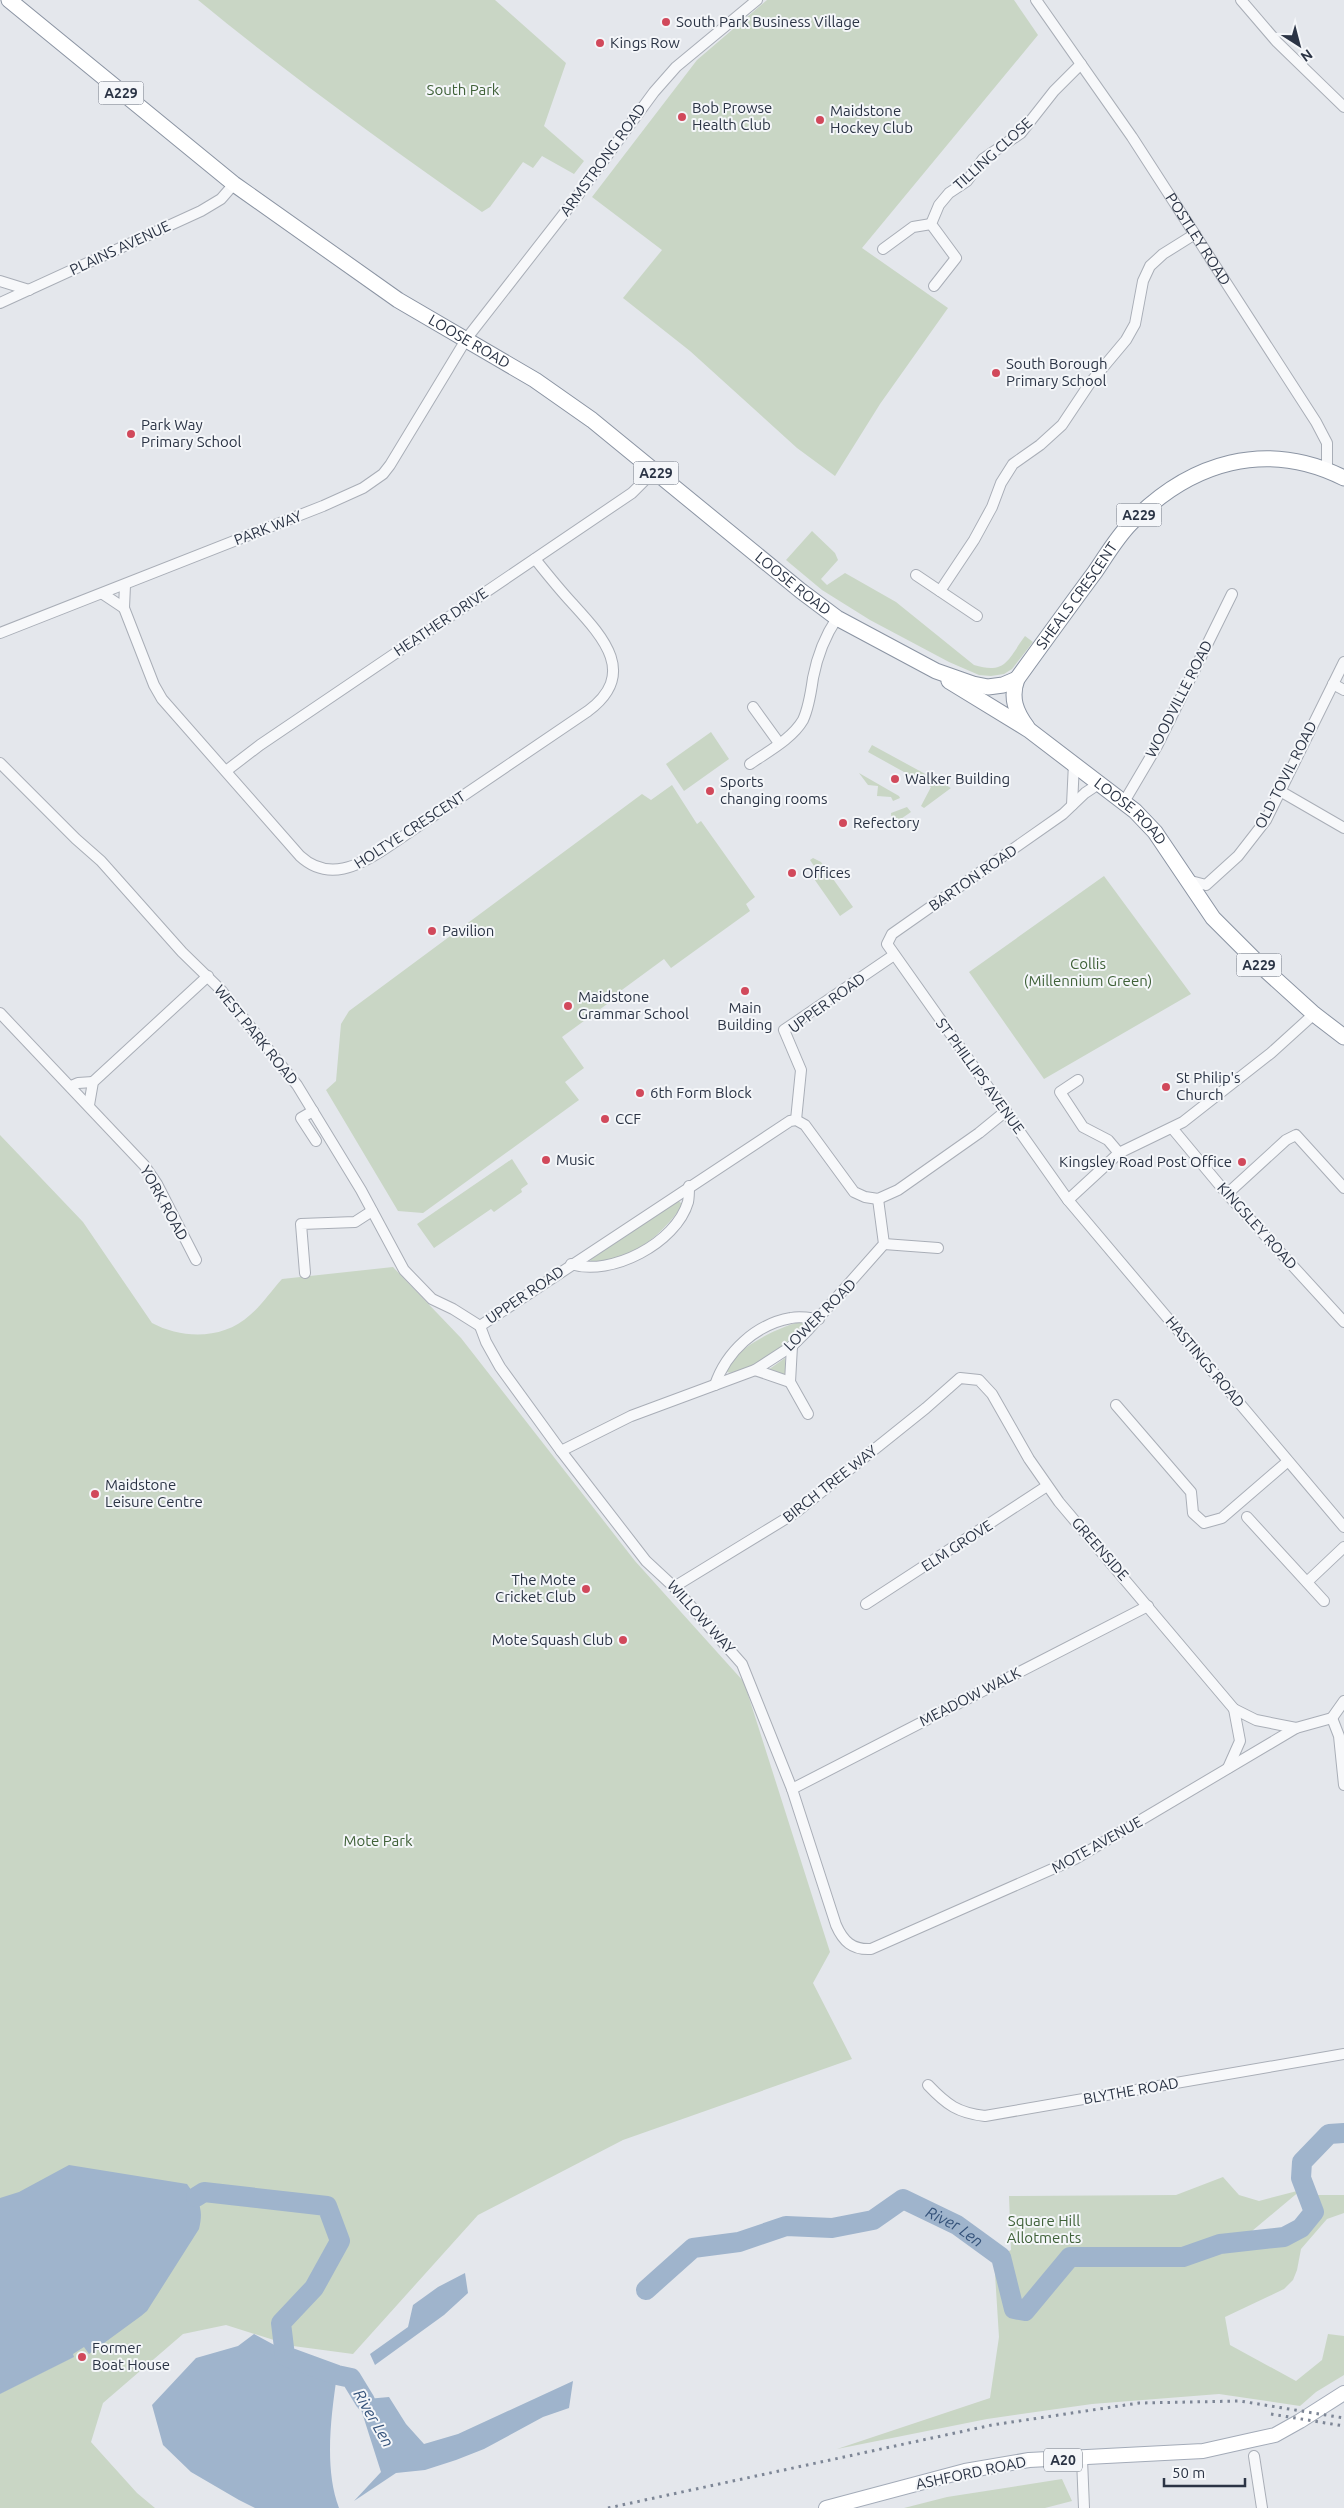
<svg xmlns="http://www.w3.org/2000/svg" width="1344" height="2508" font-family="Ubuntu,sans-serif">
	<style>
		.green { fill: #c9d6c5 }
		.water { fill: #9fb4cc }
		.lines { fill: none; stroke-linecap: round; stroke-linejoin: round }
		.river { stroke: #9fb4cc; stroke-width: 20 }
		.minor-casing { stroke: #a9aeb7; stroke-width: 12 }
		.major-casing { stroke: #a3abb8; stroke-width: 16 }
		.highway-casing { stroke: #8b94a3; stroke-width: 17 }
		.minor { stroke: #f7f8fa; stroke-width: 10 }
		.major { stroke: #fff; stroke-width: 14 }
		.highway { stroke: #fff; stroke-width: 15 }
		.rail { stroke: #7d8696; stroke-width: 3; stroke-dasharray: 2.5 5; stroke-linecap: butt }
		.poi-dot { fill: #d1495b; stroke: #f4f6f9; stroke-width: 2 }
		.labels { text-anchor: middle; stroke-width: 4; stroke-linejoin: round; paint-order: stroke }
		.shield { fill: #f4f6f9; stroke: #676e7b; stroke-width: 1 }
		.shield-label { font-size: 14px; font-weight: bold; fill: #2b3445 }
		.poi-label { font-size: 15px; fill: #2b3445; stroke: #f4f6f9; text-anchor: start }
		.park-label { font-size: 15px; fill: #3f6138; stroke: #f4f6f9 }
		.street-label { font-size: 15px; fill: #2b3445; stroke: #f4f6f9 }
		.water-label { font-size: 16px; font-style: italic; fill: #34527a; stroke: #f4f6f9 }
	</style>
	<rect width="100%" height="100%" fill="#e4e7ec"/>
	<path class="green" d="M198,0h297l71,63 -22,63 40,35 -10,13 -32,-18 -9,12 -10,-6 -33,45 -8,5c-97,-68 -193,-137 -284,-212z
		M767,0h247l24,35 -176,213 86,60 -68,96 -45,72 -38,-28 -107,-97 -67,-53 39,-48 -70,-53 105,-137z
		M812,531l23,22 3,7 -17,19 6,6 18,-12 51,29 78,63c32,10 34,-6 51,-29l8,6 -21,27 -8,5 -13,2 -12,-1 -30,-13 -79,-42 -48,-30 -36,-30z
		M711,732l18,27 -45,32 -18,-27z
		M872,745l79,43 -27,20 -3,-2 10,-19 -63,-35z
		M859,773l40,23 1,2 -7,3 -2,-4 -14,-1 1,-10 -10,-1z
		M672,785l25,39 4,-3 54,76 -9,7 4,7 -79,57 -7,-9 -49,36 -1,4 -52,38 22,31 -19,14 14,18 -156,113 -25,-2 -72,-121 10,-9 5,-57 8,-13 293,-217 9,6z
		M907,807l4,5 -19,13 -1,-12z
		M813,858l8,4 32,45 -13,9 -30,-43 6,-4 -6,-9z
		M1104,876l87,118 -147,85 -75,-107z
		M0,1135l83,87 69,101c30,16 71,17 98,-8 12,-10 21,-24 32,-36l111,-12 68,71 174,223 109,121 86,270 -17,31 39,76 -229,81 -145,75 -125,139 -60,-8 -67,-21 -43,9 -80,69 -12,39 46,51 18,15h-155z
		M512,1159l16,25 -7,5 1,3 -28,20 -3,-3 -57,39 -17,-24z
		M678,1200l5,5c-26,35 -47,51 -91,58l-2,-3 15,-10 -1,-3z
		M801,1322l2,1c-3,15 -63,56 -76,49 1,-21 55,-47 74,-50z
		M785,1358v18l-17,-6z
		M1223,2177l16,18 20,6 42,-11 -49,41 -44,15h42l52,-14 15,-16 -6,-21h33v18l-17,6 -26,30 -4,21 -4,10 -9,9 -59,28 5,28 66,36 26,-21 6,-26 16,2v39l-28,17 -16,14 -81,-12 -127,10 -105,15 -150,30 153,-51 9,-61 -5,-79 17,-8 -2,-54 167,-1z
		M1062,2479l10,22 -27,7h-141l43,-11z"/>
	<path class="water" d="M69,2165l118,19c12,17 17,24 12,45l-52,82 -6,5 -52,38 -5,-7 -11,7 1,3 -74,37v-196l19,-6z
		M465,2273l3,20 -24,22 -69,50 -5,-11 38,-27 5,-22 25,-18z
		M254,2334l24,13 7,9 36,13 11,-2 5,8c-6,41 -13,94 2,133h-84l-16,-8 -48,-28 -28,-27 -11,-40 44,-47 42,-12z
		M357,2373l10,26 22,-2 17,27 18,20 34,-10 115,-53 -4,27 -26,9 -59,32 -28,11 -31,10 -29,3 -42,28 27,-29 -30,-94z"/>
	<g class="lines">
		<g class="river">
			<path d="M196,2197l8,-5 123,14 13,35 -26,47 -33,35 4,33 52,19 14,3 14,23"/>
			<path id="s1" d="M646,2290l47,-42 46,-6 47,-16 46,2 41,-8 30,-21 54,26 44,32 13,52 11,2 45,-54h113l37,-13 64,-7 17,-9 13,-16 -13,-34 1,-16 27,-28 15,-1"/>
		</g>
		<g class="minor-casing">
			<g id="minor">
				<path id="s2" d="M1036,0l96,137 184,285 11,21v26"/>
				<path d="M1241,0l36,42 67,65"/>
				<path d="M883,249l30,-22 18,-3"/>
				<path d="M0,281l29,9"/>
				<path d="M934,286l22,-28 -25,-34 8,-19 10,-12 18,-12 16,-22 38,-26 33,-42 27,-27"/>
				<path d="M0,303l201,-92 20,-12 13,-15"/>
				<path d="M916,575l61,41"/>
				<path d="M125,585l-1,23 30,77 8,14 138,157c28,26 59,10 86,-8l202,-137c50,-37 15,-74 -16,-108 -13,-14 -25,-29 -37,-44"/>
				<path d="M940,591l34,-51 18,-33 9,-24 12,-19 27,-19 22,-20 28,-42 36,-43 9,-16 8,-43 7,-15 13,-12 32,-20"/>
				<path d="M103,594l21,14"/>
				<path d="M0,633l323,-127 40,-18 20,-14 7,-9 77,-127 106,-136 81,-110 22,-25 81,-67"/>
				<path d="M1333,684l11,6"/>
				<path d="M753,707l26,36"/>
				<path d="M0,763l76,76 25,22 81,91 39,38 76,95 64,105 43,80 28,29 21,10 27,17"/>
				<path d="M750,764c17,-12 42,-25 53,-44 6,-13 8,-28 10,-42 4,-21 12,-42 24,-60"/>
				<path d="M226,771l34,-26 372,-252 22,-22"/>
				<path d="M1100,783l-15,10 -22,21 -171,120 -5,10 181,256 276,327"/>
				<path d="M1280,791l64,37"/>
				<path d="M1124,802l33,-56 75,-152"/>
				<path d="M1072,805l2,-42"/>
				<path d="M1187,880l19,5 32,-29 28,-36 78,-158"/>
				<path d="M0,1013l144,152 13,19 39,76"/>
				<path d="M1078,1080l-18,12 23,35 25,13 11,13"/>
				<path d="M71,1086l7,-3 15,-1"/>
				<path d="M89,1105l4,-23 115,-106"/>
				<path d="M313,1111l-12,7 15,23"/>
				<path d="M796,1120l5,-50 -17,-40 110,-75"/>
				<path d="M1172,1128l55,66 117,128"/>
				<path d="M1227,1194l59,-54 10,-5 48,53"/>
				<path d="M1068,1200l51,-47 64,-31 88,-69 43,-39"/>
				<path d="M884,1244l54,4"/>
				<path d="M571,1264c40,13 105,-21 117,-62 1,-5 1,-11 1,-16"/>
				<path d="M305,1273l-4,-49 54,-2 17,-11"/>
				<path d="M480,1326l6,16 14,25 61,84 85,110 28,26 68,77 50,125 44,136c7,16 16,25 35,24l204,-90 221,-131 36,-10"/>
				<path d="M480,1326l310,-205 6,-1 9,5 49,67 11,5 13,2 20,-9 81,-57 27,-22"/>
				<path d="M792,1346l-2,36 18,32"/>
				<path d="M755,1370l35,12"/>
				<path d="M715,1385c11,-33 41,-61 76,-67 9,-2 19,0 28,1"/>
				<path d="M1116,1405l75,87 2,21 11,10 18,-5 65,-56"/>
				<path d="M561,1451l70,-35 124,-46 37,-24 15,-15 77,-87 -6,-45"/>
				<path d="M1247,1517l77,84"/>
				<path d="M1307,1582l37,-35"/>
				<path d="M674,1587l121,-74 131,-105 34,-30 19,2 13,14 37,65 30,43 175,207 22,11 40,8"/>
				<path d="M866,1604l181,-118"/>
				<path d="M1332,1718l7,18 5,49"/>
				<path d="M1332,1718l12,-17"/>
				<path d="M1228,1768l12,-27 -6,-32"/>
				<path d="M792,1789l356,-183"/>
				<path d="M928,2085c19,20 30,28 57,31l359,-62"/>
				<path d="M1254,2456l8,52"/>
				<path d="M1082,2459l2,49"/>
			</g>
		</g>
		<g class="major-casing">
			<path id="major" d="M826,2508l139,-37 64,-11 174,-9 49,-11 23,-5 25,-14 44,-28"/>
		</g>
		<g class="highway-casing">
			<g id="highway">
				<path id="s3" d="M9,0l225,184 164,116 137,80 57,40 209,171 36,27 99,53 37,13 15,3 15,-2 14,-6"/>
				<path id="s4" d="M949,681l80,49 106,81 20,21 58,86 48,48 53,48 30,23"/>
				<path id="s5" d="M1027,727c-11,-15 -17,-29 -10,-48 26,-36 52,-72 78,-107 11,-16 22,-35 36,-49 59,-61 135,-84 213,-45"/>
			</g>
		</g>
		<use href="#minor" class="minor"/>
		<use href="#major" class="major"/>
		<use href="#highway" class="highway"/>
		<path class="rail" d="M1271,2414l73,12
			M608,2508l384,-83 147,-22 101,-2 104,17"/>
	</g>
	<g class="poi-dot">
		<circle cx="666" cy="22" r="5"/>
		<circle cx="600" cy="43" r="5"/>
		<circle cx="682" cy="117" r="5"/>
		<circle cx="820" cy="120" r="5"/>
		<circle cx="996" cy="373" r="5"/>
		<circle cx="131" cy="434" r="5"/>
		<circle cx="895" cy="779" r="5"/>
		<circle cx="710" cy="791" r="5"/>
		<circle cx="843" cy="823" r="5"/>
		<circle cx="792" cy="873" r="5"/>
		<circle cx="432" cy="931" r="5"/>
		<circle cx="745" cy="991" r="5"/>
		<circle cx="568" cy="1006" r="5"/>
		<circle cx="1166" cy="1087" r="5"/>
		<circle cx="640" cy="1093" r="5"/>
		<circle cx="605" cy="1119" r="5"/>
		<circle cx="546" cy="1160" r="5"/>
		<circle cx="1242" cy="1162" r="5"/>
		<circle cx="95" cy="1494" r="5"/>
		<circle cx="586" cy="1589" r="5"/>
		<circle cx="623" cy="1640" r="5"/>
		<circle cx="82" cy="2357" r="5"/>
	</g>
	<g class="labels">
		<g class="shield">
			<rect x="98.5" y="81.5" width="45" height="23" rx="4"/>
			<rect x="633.5" y="461.5" width="45" height="23" rx="4"/>
			<rect x="1116.5" y="503.5" width="45" height="23" rx="4"/>
			<rect x="1236.5" y="953.5" width="45" height="23" rx="4"/>
			<rect x="1044" y="2448.5" width="38" height="23" rx="4"/>
		</g>
		<g class="shield-label">
			<text x="121" y="98">A229</text>
			<text x="656" y="478">A229</text>
			<text x="1139" y="520">A229</text>
			<text x="1259" y="970">A229</text>
			<text x="1063" y="2465">A20</text>
		</g>
		<g class="poi-label">
			<text x="676" y="27">South Park Business Village</text>
			<text x="610" y="48">Kings Row</text>
			<text x="692" y="113">Bob Prowse<tspan x="692" dy="17">Health Club</tspan></text>
			<text x="830" y="116">Maidstone<tspan x="830" dy="17">Hockey Club</tspan></text>
			<text x="1006" y="369">South Borough<tspan x="1006" dy="17">Primary School</tspan></text>
			<text x="141" y="430">Park Way<tspan x="141" dy="17">Primary School</tspan></text>
			<text x="905" y="784">Walker Building</text>
			<text x="720" y="787">Sports<tspan x="720" dy="17">changing rooms</tspan></text>
			<text x="853" y="828">Refectory</text>
			<text x="802" y="878">Offices</text>
			<text x="442" y="936">Pavilion</text>
			<text x="578" y="1002">Maidstone<tspan x="578" dy="17">Grammar School</tspan></text>
			<text x="745" y="1013" text-anchor="middle">Main<tspan x="745" dy="17">Building</tspan></text>
			<text x="1176" y="1083">St Philip's<tspan x="1176" dy="17">Church</tspan></text>
			<text x="650" y="1098">6th Form Block</text>
			<text x="615" y="1124">CCF</text>
			<text x="556" y="1165">Music</text>
			<text x="1232" y="1167" text-anchor="end">Kingsley Road Post Office</text>
			<text x="105" y="1490">Maidstone<tspan x="105" dy="17">Leisure Centre</tspan></text>
			<text x="576" y="1585" text-anchor="end">The Mote<tspan x="576" dy="17">Cricket Club</tspan></text>
			<text x="613" y="1645" text-anchor="end">Mote Squash Club</text>
			<text x="92" y="2353">Former<tspan x="92" dy="17">Boat House</tspan></text>
		</g>
		<g class="park-label">
			<text x="463" y="95">South Park</text>
			<text x="1088" y="969">Collis<tspan x="1088" dy="17">(Millennium Green)</tspan></text>
			<text x="378" y="1846">Mote Park</text>
			<text x="1044" y="2226">Square Hill<tspan x="1044" dy="17">Allotments</tspan></text>
		</g>
		<g class="street-label">
			<text transform="translate(993 154) rotate(-42)" y="5">TILLING CLOSE</text>
			<text transform="translate(603 160) rotate(-54)" y="5">ARMSTRONG ROAD</text>
			<text dy="5" stroke="none"><textPath href="#s2" startOffset="289">POSTLEY ROAD</textPath></text>
			<text transform="translate(120 248) rotate(-25)" y="5">PLAINS AVENUE</text>
			<text dy="5" stroke="none"><textPath href="#s3" startOffset="574">LOOSE ROAD</textPath></text>
			<text transform="translate(268 528) rotate(-21)" y="5">PARK WAY</text>
			<text dy="5" stroke="none"><textPath href="#s3" startOffset="979">LOOSE ROAD</textPath></text>
			<text dy="5" stroke="none"><textPath href="#s5" startOffset="154">SHEALS CRESCENT</textPath></text>
			<text transform="translate(441 622) rotate(-34)" y="5">HEATHER DRIVE</text>
			<text transform="translate(1179 699) rotate(-63)" y="5">WOODVILLE ROAD</text>
			<text transform="translate(1286 775) rotate(-63)" y="5">OLD TOVIL ROAD</text>
			<text dy="5" stroke="none"><textPath href="#s4" startOffset="224">LOOSE ROAD</textPath></text>
			<text transform="translate(410 830) rotate(-33)" y="5">HOLTYE CRESCENT</text>
			<text transform="translate(973 878) rotate(-35)" y="5">BARTON ROAD</text>
			<text transform="translate(827 1003) rotate(-36)" y="5">UPPER ROAD</text>
			<text transform="translate(256 1035) rotate(51)" y="5">WEST PARK ROAD</text>
			<text transform="translate(980 1076) rotate(54)" y="5">ST PHILLIPS AVENUE</text>
			<text transform="translate(164 1203) rotate(61)" y="5">YORK ROAD</text>
			<text transform="translate(1257 1226) rotate(48)" y="5">KINGSLEY ROAD</text>
			<text transform="translate(525 1295) rotate(-34)" y="5">UPPER ROAD</text>
			<text transform="translate(820 1315) rotate(-45)" y="5">LOWER ROAD</text>
			<text transform="translate(1205 1362) rotate(50)" y="5">HASTINGS ROAD</text>
			<text transform="translate(830 1484) rotate(-38)" y="5">BIRCH TREE WAY</text>
			<text transform="translate(957 1546) rotate(-33)" y="5">ELM GROVE</text>
			<text transform="translate(1100 1549) rotate(49)" y="5">GREENSIDE</text>
			<text transform="translate(701 1617) rotate(48)" y="5">WILLOW WAY</text>
			<text transform="translate(970 1697) rotate(-27)" y="5">MEADOW WALK</text>
			<text transform="translate(1097 1845) rotate(-29)" y="5">MOTE AVENUE</text>
			<text transform="translate(1131 2091) rotate(-10)" y="5">BLYTHE ROAD</text>
			<text transform="translate(971 2473) rotate(-12)" y="5">ASHFORD ROAD</text>
		</g>
		<g class="water-label">
			<text dy="6" stroke="none"><textPath href="#s1" startOffset="342">River Len</textPath></text>
			<text transform="translate(374 2418) rotate(60)" y="6">River Len</text>
		</g>
	</g>
	<g transform="translate(1299 45) rotate(144)" stroke="#f4f6f9" stroke-width="4" paint-order="stroke">
	<path d="M0-4L9 19L0 12L-9 19Z" fill="#2b3445"/>
	<text y="-8" font-size="14" font-weight="bold" text-anchor="middle" fill="#2b3445">N</text>
	</g>
	<path d="M1164 2478v8h81v-8" fill="none" stroke="#2b3445" stroke-width="2.5"/>
	<text x="1172" y="2478" font-size="15" fill="#2b3445" stroke="#f4f6f9" stroke-width="4" paint-order="stroke">50 m</text>
</svg>
